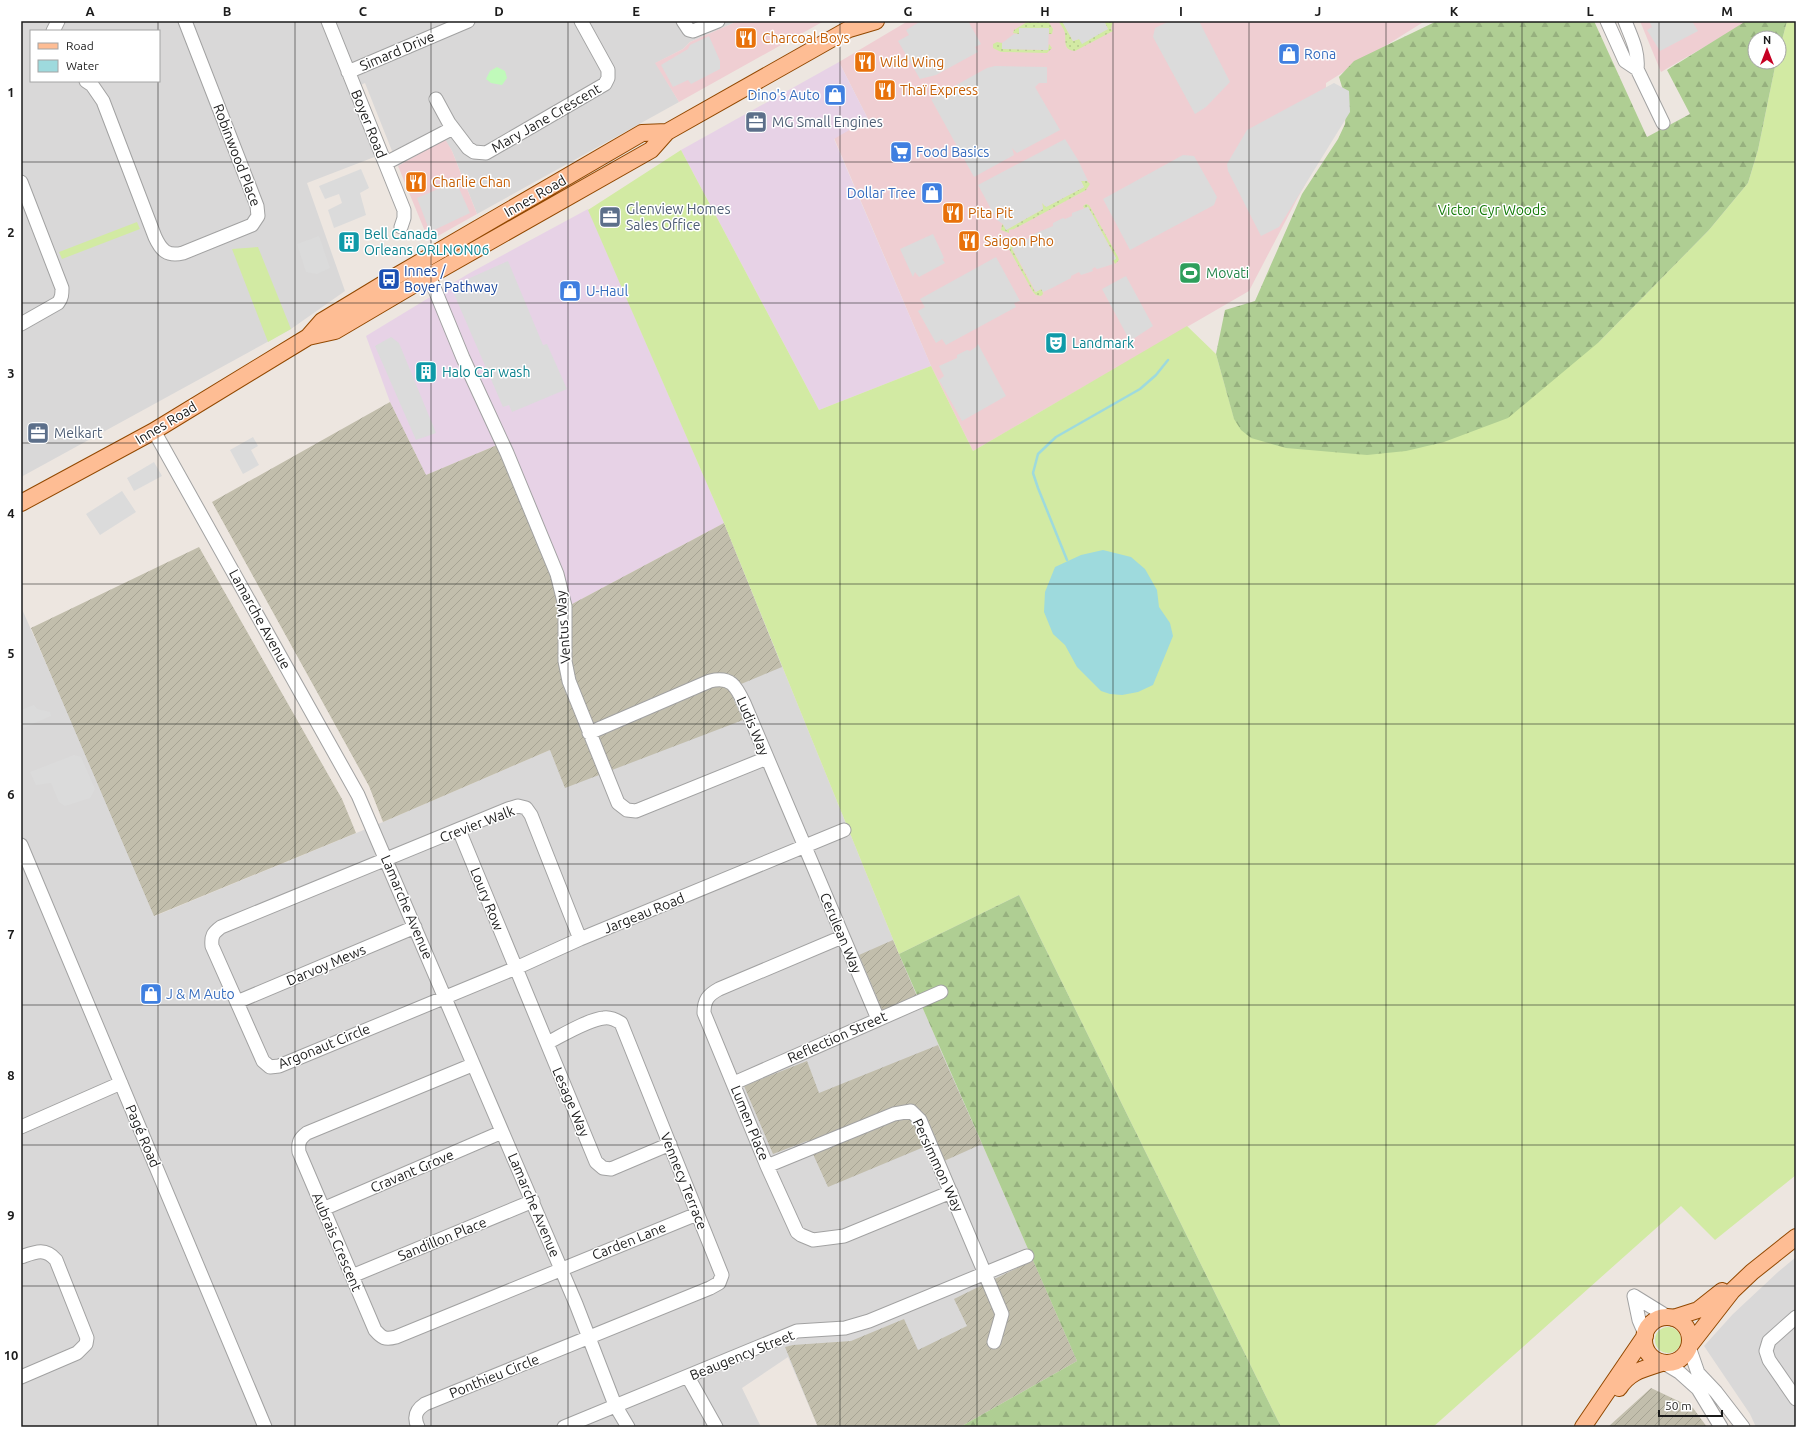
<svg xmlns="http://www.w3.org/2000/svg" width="1817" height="1448" font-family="Ubuntu,sans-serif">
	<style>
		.residential { fill: #d9d8d8; fill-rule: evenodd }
		.commercial { fill: #efced2 }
		.industrial { fill: #e7d2e6 }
		.construction { fill: url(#construction-furrows) }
		.grass { fill: #d2eaa3 }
		.forest { fill: url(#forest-firs) }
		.park { fill: #c0faba }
		.garden { fill: url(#garden-dots) }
		.parking { fill: #dbdbdb }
		.water { fill: #9edadd }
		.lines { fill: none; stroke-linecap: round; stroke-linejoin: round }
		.stream { stroke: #9edadd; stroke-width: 2.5 }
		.minor-casing { stroke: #a2a2a2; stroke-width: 15 }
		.major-casing { stroke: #924800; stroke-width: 18 }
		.minor { stroke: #fff; stroke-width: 13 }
		.major { stroke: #febd94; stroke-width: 16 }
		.grid { fill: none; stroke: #1b1b1b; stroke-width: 1; stroke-opacity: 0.55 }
		.labels { text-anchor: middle; stroke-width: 3; stroke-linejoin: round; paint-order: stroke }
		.food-label { font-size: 14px; fill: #c56008; stroke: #fff; text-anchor: start }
		.street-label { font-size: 14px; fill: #1b1b1b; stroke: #fff }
		.shop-label { font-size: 14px; fill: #366cbe; stroke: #fff; text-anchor: start }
		.service-label { font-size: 14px; fill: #4e5e75; stroke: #fff; text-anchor: start }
		.park-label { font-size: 14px; fill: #137a08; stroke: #fff }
		.culture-label { font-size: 14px; fill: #0d838f; stroke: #fff; text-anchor: start }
		.transit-label { font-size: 14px; fill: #164399; stroke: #fff; text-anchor: start }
		.leisure-label { font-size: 14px; fill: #27864d; stroke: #fff; text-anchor: start }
		.neatline { fill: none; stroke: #1b1b1b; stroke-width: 1.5 }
		.grid-label { font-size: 13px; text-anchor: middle; font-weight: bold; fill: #1b1b1b }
	</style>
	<defs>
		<pattern id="construction-furrows" width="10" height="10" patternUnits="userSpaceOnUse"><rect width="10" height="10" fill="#c2beac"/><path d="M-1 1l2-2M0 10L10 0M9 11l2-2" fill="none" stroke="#a6a393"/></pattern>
		<pattern id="forest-firs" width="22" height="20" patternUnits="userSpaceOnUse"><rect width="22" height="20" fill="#afce93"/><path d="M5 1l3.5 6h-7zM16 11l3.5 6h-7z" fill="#96b07e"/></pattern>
		<pattern id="garden-dots" width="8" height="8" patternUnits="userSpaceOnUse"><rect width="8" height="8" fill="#d2eaa3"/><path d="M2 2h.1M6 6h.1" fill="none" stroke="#b4c88c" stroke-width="1.8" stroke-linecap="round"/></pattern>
	</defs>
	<rect width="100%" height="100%" fill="#ede6e0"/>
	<path class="residential" d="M21,21h717l-48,21 -7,7 -27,14 23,39 -202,112 -25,-63 -7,-11 -47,26 -33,-83 -16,7 28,66 -70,27 38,108 -54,38 -270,148zM31,31h128v50h-128z
		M724,523l175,431 178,407 -117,66h-142l-30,-70 -46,31 19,39h-740v-820l48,108 86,201 228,-94 167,-72z
		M1796,1257v170h-40l-6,-13 -46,-68 29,-32 45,-42z"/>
	<path class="commercial" d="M738,21h86l-145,81 -24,-39 28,-14 7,-7z
		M908,21h517l-99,62 -1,66 -28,50 -48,92 -276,160 -42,-85 -97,-228 34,-19 -29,-57z
		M1640,21h109l-88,51z
		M445,139l7,12 25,63 -48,27 -31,-75z"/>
	<path class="industrial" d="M839,62l29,57 -34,20 97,227 -112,44 -138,-260z
		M588,209l136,314 -165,88 -62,-166 -71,30 -36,-73 -24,-66 102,-62z"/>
	<path class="construction" d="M390,402l36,73 71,-30 59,143 3,23 165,-88 58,144 -53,22 14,31 -178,68 -15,-38 -167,72 -14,-36 -157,-284z
		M199,547l143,252 14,34 -202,83 -123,-288z
		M893,940l25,59 -35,13 -24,-57z
		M938,1045l44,99 -38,17 -8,-19 -108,45 -21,-46 -34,13 -29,-68 63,-25 12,32z
		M1033,1260l44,101 -117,66h-142l-33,-80 8,-2 58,-4 53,-22 14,31 49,-24 -13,-27z
		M1651,1388l42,20 14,19h-99z"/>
	<path class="grass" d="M1787,21h9v1154l-81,65 -34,-34 -248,221h-152l-262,-532 -120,59 -175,-431 -136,-313 93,-60 138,260 112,-44 42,85 214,-125 29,28 18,64 365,-76 110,-112 39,-47 10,-33 18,-88h3v-10z
		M137,222l3,7 -78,30 -3,-7z
		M258,247l33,82 -23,13 -36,-93z
		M1655 1340a13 13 0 1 1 26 0a13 13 0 1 1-26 0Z"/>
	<path class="forest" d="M1437,21h157l53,116 43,-23 -23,-44 79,-49h41l-8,31v-14h-24v24h21l-18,88 -10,33 -39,47 -110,112 -91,76 -64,24 -38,9 -39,4 -81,-7 -35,-10 -10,-8 -7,-11 -18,-65 9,-44 30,-9 47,-107 36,-55 7,-15 1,-24 -7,-23 15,-16z
		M1019,895l262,532h-321l117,-66 -178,-407z"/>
	<path class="park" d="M497,67l8,4 2,7 -5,7 -11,-2 -5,-4 4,-8z"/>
	<path class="garden" d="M1029,21h19l5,8 -1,5h-3v-6h-30v6l-6,-1 1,-3z
		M1058,21h4l11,20 35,-12 -3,-6 1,-2h7l-2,8 2,2 -38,20c-12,-1 -9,-9 -10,-18 -1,-4 -4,-8 -7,-12z
		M997,42l5,1v6l46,1 1,-6 3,4 -5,5 -46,-1 -8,-4v-4z
		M1086,180l4,4 -4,6 -72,39 -5,1v3l-8,-3 1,-5 1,-1 3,6 37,-21 -1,-7 4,5 38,-20 -3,-6z
		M1086,204l3,1 29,52 1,3 -4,4 -2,-4 3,-2 -28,-51 -3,2 -2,-3z
		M1013,243l2,4 -3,2 23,43 7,-3 1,5 -2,2 -5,-1 -3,-3 -24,-43 1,-4z"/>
	<path class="parking" d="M921,21h47l13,23 -6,3 3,5 -42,23 -16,4 -22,-38 11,-6 -3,-5z
		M1062,21h44l-1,2 3,6 -26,15 -3,-5 -6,2z
		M1170,21h29l31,61 -24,25 -11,7 -42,-77 2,-9z
		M1649,21h43l6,10 -38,20 -13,-21 5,-3z
		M1019,28h30l-1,22 -46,-1v-6l12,-9h5z
		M709,36l11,25v8l-29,15 -3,-4 -15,7 -12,-22 27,-16 2,-4z
		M995,66l52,1v16h-8l-4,4 25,43 -43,23 -5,-5 2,7 -40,22 -43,-78 56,-31z
		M1334,83l15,8 1,21 -71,115 -18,9 -33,-65 -1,-7 20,-34z
		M1065,139l13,21 10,21h-7l3,6 -38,20 -4,-4 1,6 -37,21 -3,-6 -6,-4 -19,-35z
		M1183,155l11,1 23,41 -3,8 -84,45 -27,-51z
		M361,169l8,19 -9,5 6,22 -32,13 -6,-18 14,-7 -3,-9 -14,5 -6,-13z
		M452,183l6,3 12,27 -40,19 -13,-34z
		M1088,207l28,52 -4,2 1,3 -9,3 -7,2 -2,-2 -3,2 1,2 -12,4 -2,-3 -8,4v2l-19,10 -9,4 -2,-3 -5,3 -24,-44 4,-2 -1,-2 19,-8v-2l19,-8v-3l10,-5 2,1 7,-3v-3z
		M933,234l11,24 -2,1 3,4 -26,14 -4,-5 -2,5 -13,-28z
		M319,236l11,32 -13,6 -11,-2 -9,-28z
		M996,257l24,44 -6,2 2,4 -70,38 -4,-6 -6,4 -18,-32 7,-4 -5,-8z
		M508,261l35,84 4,-1 20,45 -55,23 -3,-7 -6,2 -49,-113 10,-4 -3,-8z
		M1126,276l27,50 -23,15 -28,-52z
		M391,337l8,6 37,90 -20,7 -41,-94z
		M978,344l28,52 -44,25 -23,-41 5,-4 -5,-10 18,-8v-3l10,-5 3,1 6,-4z
		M253,437l5,9 -7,4 8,15 -16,9 -13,-24z
		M154,462l8,14 -28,15 -7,-13z
		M122,491l14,21 -36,23 -14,-21z
		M34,705l3,4 13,3 1,4 -30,13v-19z
		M74,755l7,2 14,32 -5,9 -25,8 -6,-4 -8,-19 -15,2 -6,-13z"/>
	<path class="water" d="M1103,550l28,7 14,12 12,21 2,17 11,16 3,13 -20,49 -15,7 -16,3 -12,-1 -9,-3 -24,-24 -12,-22 -12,-11 -9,-22 1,-20 10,-25 26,-12z"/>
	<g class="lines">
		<path class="stream" d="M1067,560l-29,-72 -5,-15 5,-19 18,-17 84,-48 16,-14 12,-15"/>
		<g class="minor-casing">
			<path id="minor" d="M328,21l76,189v8l-3,9
				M683,21l6,9 4,1 25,-10
				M1607,21l18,40 12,8
				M1625,21c6,16 14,30 12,48l26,54
				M53,31l5,-10
				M348,72l120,-51
				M86,81l6,4 11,16 52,136c6,13 12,20 28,16l69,-28 6,-9 -1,-10 -72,-185
				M436,99l13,24 19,25 6,4 12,1 119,-69 3,-6v-8l-27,-49
				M386,163l67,-35
				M21,182l41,106c0,6 0,10 -4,15l-37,21
				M426,268l37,90 44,95 50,121 8,32v55l4,20 49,122 9,7 9,1 131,-53
				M154,431l204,364 218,509 39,101 13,22
				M589,733l121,-52c21,-5 26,5 34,22l134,316
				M459,830l137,332 7,6 8,1 59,-25
				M21,845l244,582
				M842,937l-123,52c-11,6 -15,11 -15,24l63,153 30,66 4,3 12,5 31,-4 107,-44
				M580,939l-49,-124 -5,-7 -8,-2 -10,3 -287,118c-8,6 -10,9 -9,19l51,115 7,6 9,-1 237,-98 64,-29 264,-109
				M237,1002l178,-75
				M472,1065l-165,68c-8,6 -9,10 -8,19l76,178c7,8 10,10 21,7l301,-123
				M734,1083l207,-91
				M21,1127l100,-44
				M767,1166l127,-52 17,-3 9,9 82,194 -8,28
				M323,1209l179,-77
				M21,1257c14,-5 24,-10 35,3l31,78 -1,6 -9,9 -56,24
				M352,1276l181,-75
				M1634,1296l34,21
				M1634,1296l5,24 6,14
				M1796,1317l-27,24 -3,10 3,9 27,39
				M1689,1347l9,26 18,19 27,35
				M1664,1363l15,9 19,17 23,38
				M688,1377l28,50
				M418,1427c-5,-11 -2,-17 7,-23l285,-116 9,-5 3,-8 -101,-252c-5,-3 -11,-6 -17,-5 -15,1 -43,18 -57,25
				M564,1427l233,-96 48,-3 24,-7 158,-65"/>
		</g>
		<g class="major-casing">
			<path id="major" d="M308,337l27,-6 78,-46 238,-135 16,-18 182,-103 27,-8
				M21,503l133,-72 154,-94 14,-16 76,-46 244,-142 25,-1
				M1644 1340a23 23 0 1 1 46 0a23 23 0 1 1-46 0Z
				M1673,1318l25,-8 24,-19
				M1690,1345l42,-54 20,-19 44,-35
				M1619,1388c11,-17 25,-19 43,-25
				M1583,1427l62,-91"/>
		</g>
		<use href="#minor" class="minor"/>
		<use href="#major" class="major"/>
	</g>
	<path class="grid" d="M158,21v10M295,21v1406M431,21v1406M568,21v1406M704,21v1406M840,21v1406M977,21v1406M1113,21v1406M1249,21v1406M1386,21v1406M1522,21v1406M1659,21v1406M158,81v1346M21,162h1775M21,303h1775M21,443h1775M21,584h1775M21,724h1775M21,864h1775M21,1005h1775M21,1145h1775M21,1286h1775"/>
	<defs>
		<g id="restaurant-square" transform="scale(1.15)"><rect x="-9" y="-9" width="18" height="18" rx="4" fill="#e8710a" stroke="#fff"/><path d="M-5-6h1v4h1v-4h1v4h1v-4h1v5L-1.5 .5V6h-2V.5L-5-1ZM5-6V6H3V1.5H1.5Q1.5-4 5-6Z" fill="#fff"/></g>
		<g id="shop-square" transform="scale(1.15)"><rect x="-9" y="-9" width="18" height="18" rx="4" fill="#3f7fe0" stroke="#fff"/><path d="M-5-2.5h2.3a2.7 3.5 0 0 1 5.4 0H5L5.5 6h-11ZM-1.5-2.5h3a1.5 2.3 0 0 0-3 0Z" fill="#fff"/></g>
		<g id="office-square" transform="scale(1.15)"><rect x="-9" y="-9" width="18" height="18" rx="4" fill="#5c6f8a" stroke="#fff"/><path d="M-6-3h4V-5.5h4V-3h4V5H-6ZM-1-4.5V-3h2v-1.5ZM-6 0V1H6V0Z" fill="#fff"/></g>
		<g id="supermarket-square" transform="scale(1.15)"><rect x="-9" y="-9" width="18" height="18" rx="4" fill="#3f7fe0" stroke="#fff"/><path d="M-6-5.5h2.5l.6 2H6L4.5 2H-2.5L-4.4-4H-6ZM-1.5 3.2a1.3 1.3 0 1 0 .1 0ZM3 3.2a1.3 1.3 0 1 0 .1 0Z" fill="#fff"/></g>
		<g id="building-square" transform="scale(1.15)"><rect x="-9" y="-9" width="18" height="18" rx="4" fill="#0f9aa8" stroke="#fff"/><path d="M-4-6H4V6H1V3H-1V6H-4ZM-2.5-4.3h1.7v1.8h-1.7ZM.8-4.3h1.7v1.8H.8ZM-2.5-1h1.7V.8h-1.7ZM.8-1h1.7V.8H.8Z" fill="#fff"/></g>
		<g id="stadium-square" transform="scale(1.15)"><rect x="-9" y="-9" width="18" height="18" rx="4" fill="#2e9e5b" stroke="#fff"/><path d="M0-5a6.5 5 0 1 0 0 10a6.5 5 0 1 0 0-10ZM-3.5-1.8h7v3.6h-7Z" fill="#fff"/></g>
		<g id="bus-square" transform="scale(1.15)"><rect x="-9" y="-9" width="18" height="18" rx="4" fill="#1a4fb4" stroke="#fff"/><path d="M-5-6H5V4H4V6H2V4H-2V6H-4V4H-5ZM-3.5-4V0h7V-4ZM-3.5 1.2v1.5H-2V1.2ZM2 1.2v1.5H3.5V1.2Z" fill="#fff"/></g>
		<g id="theatre-square" transform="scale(1.15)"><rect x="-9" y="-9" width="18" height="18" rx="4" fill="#0f9aa8" stroke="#fff"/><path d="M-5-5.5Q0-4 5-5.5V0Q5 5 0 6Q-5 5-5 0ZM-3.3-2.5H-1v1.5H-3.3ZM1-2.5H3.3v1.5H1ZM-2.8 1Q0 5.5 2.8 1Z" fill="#fff"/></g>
	</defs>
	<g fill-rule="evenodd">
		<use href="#restaurant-square" x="746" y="38"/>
		<use href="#shop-square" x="1289" y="54"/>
		<use href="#restaurant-square" x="865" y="62"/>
		<use href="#restaurant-square" x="885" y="90"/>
		<use href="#shop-square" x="835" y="95"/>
		<use href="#office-square" x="756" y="122"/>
		<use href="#supermarket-square" x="901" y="152"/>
		<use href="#restaurant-square" x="416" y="182"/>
		<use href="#shop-square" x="932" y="193"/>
		<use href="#restaurant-square" x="953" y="213"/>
		<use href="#office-square" x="610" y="217"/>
		<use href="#restaurant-square" x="969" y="241"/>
		<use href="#building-square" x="349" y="242"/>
		<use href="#stadium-square" x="1190" y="273"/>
		<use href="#bus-square" x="389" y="279"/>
		<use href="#shop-square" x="570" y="291"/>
		<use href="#theatre-square" x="1056" y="343"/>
		<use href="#building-square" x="426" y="372"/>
		<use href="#office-square" x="38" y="433"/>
		<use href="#shop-square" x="151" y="994"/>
	</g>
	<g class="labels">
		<g class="food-label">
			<text x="762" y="43">Charcoal Boys</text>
			<text x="880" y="67">Wild Wing</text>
			<text x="900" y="95">Thaï Express</text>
			<text x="432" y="187">Charlie Chan</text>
			<text x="968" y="218">Pita Pit</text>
			<text x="984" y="246">Saigon Pho</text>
		</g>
		<g class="street-label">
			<text transform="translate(397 51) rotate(-23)" y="5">Simard Drive</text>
			<text transform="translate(546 118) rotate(-30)" y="5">Mary Jane Crescent</text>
			<text transform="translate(369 124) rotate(68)" y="5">Boyer Road</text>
			<text transform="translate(237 155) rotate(69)" y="5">Robinwood Place</text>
			<text transform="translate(535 196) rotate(-30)" y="5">Innes Road</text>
			<text transform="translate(166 423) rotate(-31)" y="5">Innes Road</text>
			<text transform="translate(260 619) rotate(61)" y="5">Lamarche Avenue</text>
			<text transform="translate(563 627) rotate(-94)" y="5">Ventus Way</text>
			<text transform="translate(753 726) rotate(67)" y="5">Ludis Way</text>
			<text transform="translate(477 824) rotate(-21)" y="5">Crevier Walk</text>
			<text transform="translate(487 899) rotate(68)" y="5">Loury Row</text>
			<text transform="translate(407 907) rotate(67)" y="5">Lamarche Avenue</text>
			<text transform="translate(644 913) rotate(-22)" y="5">Jargeau Road</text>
			<text transform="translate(841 933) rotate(67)" y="5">Cerulean Way</text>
			<text transform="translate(326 965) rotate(-23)" y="5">Darvoy Mews</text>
			<text transform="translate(837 1037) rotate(-24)" y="5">Reflection Street</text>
			<text transform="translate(324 1046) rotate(-22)" y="5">Argonaut Circle</text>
			<text transform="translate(571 1102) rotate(67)" y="5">Lesage Way</text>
			<text transform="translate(750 1123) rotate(68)" y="5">Lumen Place</text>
			<text transform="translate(143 1136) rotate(67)" y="5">Pagé Road</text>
			<text transform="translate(938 1165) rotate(65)" y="5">Persimmon Way</text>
			<text transform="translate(412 1171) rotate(-23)" y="5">Cravant Grove</text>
			<text transform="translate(684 1181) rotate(68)" y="5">Vennecy Terrace</text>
			<text transform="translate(534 1205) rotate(67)" y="5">Lamarche Avenue</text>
			<text transform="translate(442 1239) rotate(-22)" y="5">Sandillon Place</text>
			<text transform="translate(629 1241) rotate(-22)" y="5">Carden Lane</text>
			<text transform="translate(337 1242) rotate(67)" y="5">Aubrais Crescent</text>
			<text transform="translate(742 1355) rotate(-22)" y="5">Beaugency Street</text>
			<text transform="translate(494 1376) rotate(-22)" y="5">Ponthieu Circle</text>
		</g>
		<g class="shop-label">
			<text x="1304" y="59">Rona</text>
			<text x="820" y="100" text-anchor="end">Dino's Auto</text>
			<text x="916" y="157">Food Basics</text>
			<text x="916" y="198" text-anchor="end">Dollar Tree</text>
			<text x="586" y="296">U-Haul</text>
			<text x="166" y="999">J &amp; M Auto</text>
		</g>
		<g class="service-label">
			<text x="772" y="127">MG Small Engines</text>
			<text x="626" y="214">Glenview Homes<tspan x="626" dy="16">Sales Office</tspan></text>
			<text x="54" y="438">Melkart</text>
		</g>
		<g class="park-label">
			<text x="1492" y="215">Victor Cyr Woods</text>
		</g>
		<g class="culture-label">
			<text x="364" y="239">Bell Canada<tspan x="364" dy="16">Orleans ORLNON06</tspan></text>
			<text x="1072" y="348">Landmark</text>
			<text x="442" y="377">Halo Car wash</text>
		</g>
		<g class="transit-label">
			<text x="404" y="276">Innes /<tspan x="404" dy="16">Boyer Pathway</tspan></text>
		</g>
		<g class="leisure-label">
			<text x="1206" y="278">Movati</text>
		</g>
	</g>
	<rect width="1817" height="1448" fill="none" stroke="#ffffff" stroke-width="44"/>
	<rect x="30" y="30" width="130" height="52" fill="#ffffff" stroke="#a4a4a4"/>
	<rect x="38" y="43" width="20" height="6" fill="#febd94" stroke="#a4a4a4"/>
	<text x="66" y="50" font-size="12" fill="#1b1b1b">Road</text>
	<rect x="38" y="60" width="20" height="12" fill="#9edadd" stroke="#a4a4a4"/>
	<text x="66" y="70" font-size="12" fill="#1b1b1b">Water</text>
	<g transform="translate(1767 50)"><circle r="19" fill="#ffffff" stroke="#a4a4a4"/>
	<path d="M0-3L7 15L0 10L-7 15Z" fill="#c60023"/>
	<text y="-6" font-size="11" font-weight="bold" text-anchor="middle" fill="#1b1b1b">N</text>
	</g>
	<path d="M1659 1410v6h63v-6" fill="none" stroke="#1b1b1b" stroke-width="2"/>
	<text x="1665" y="1410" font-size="12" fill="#1b1b1b" stroke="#ffffff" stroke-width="3" paint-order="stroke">50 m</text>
	<rect x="22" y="22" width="1773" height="1404" class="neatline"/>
	<g class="grid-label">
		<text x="90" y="16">A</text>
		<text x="227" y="16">B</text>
		<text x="363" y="16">C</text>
		<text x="499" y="16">D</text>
		<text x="636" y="16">E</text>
		<text x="772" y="16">F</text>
		<text x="908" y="16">G</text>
		<text x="1045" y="16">H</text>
		<text x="1181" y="16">I</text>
		<text x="1318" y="16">J</text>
		<text x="1454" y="16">K</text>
		<text x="1590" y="16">L</text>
		<text x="1727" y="16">M</text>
		<text x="11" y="97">1</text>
		<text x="11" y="237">2</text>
		<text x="11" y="378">3</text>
		<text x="11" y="518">4</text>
		<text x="11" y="658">5</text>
		<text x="11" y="799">6</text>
		<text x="11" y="939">7</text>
		<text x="11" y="1080">8</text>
		<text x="11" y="1220">9</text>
		<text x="11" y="1360">10</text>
	</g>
</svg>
